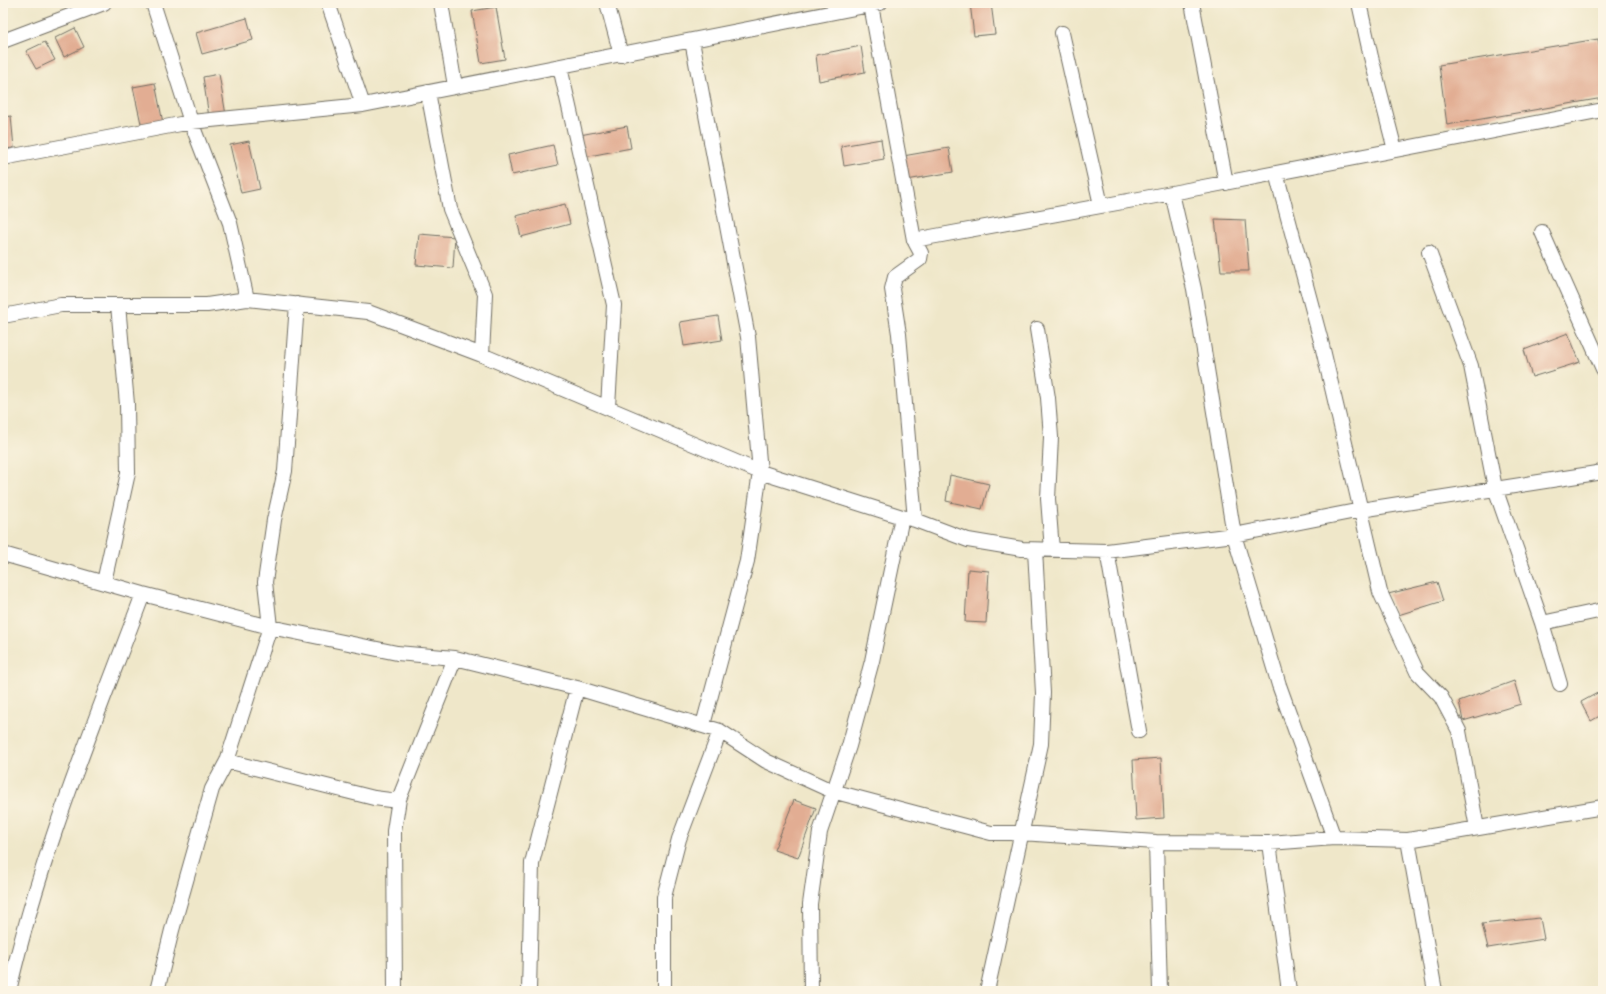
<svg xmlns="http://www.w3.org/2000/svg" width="1606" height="994" font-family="Dekko,sans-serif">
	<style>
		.building { fill: #e2ad93 }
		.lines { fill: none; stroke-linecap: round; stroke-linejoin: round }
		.minor-casing { stroke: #706d62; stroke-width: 16 }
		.minor { stroke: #fff; stroke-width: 14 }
	</style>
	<rect width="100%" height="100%" fill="#fcf5e5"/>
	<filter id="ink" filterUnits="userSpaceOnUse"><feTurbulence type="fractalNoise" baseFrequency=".025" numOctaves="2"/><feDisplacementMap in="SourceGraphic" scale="8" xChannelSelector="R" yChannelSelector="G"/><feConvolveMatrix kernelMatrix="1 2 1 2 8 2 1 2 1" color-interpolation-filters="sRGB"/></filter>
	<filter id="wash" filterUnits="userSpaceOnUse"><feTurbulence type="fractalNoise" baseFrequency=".012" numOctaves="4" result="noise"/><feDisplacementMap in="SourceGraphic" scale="16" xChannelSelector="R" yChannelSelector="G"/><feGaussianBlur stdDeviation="0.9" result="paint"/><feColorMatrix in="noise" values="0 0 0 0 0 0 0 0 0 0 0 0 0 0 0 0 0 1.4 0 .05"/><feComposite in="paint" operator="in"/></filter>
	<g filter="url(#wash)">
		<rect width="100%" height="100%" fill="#efe7c9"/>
		<g id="blocks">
			<path class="building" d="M970,3h21l4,31 -21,2z
				M496,7l9,52 -24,4 -9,-52z
				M247,18l6,22 -51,14 -6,-21z
				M75,28l9,19 -20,10 -9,-19z
				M1598,39l5,27v32l-156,27 -8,-60z
				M45,42l10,18 -19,9 -10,-18z
				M861,46l4,26 -46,9 -3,-26z
				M219,74l8,47 -17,3 -7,-47z
				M155,83l8,40 -21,5 -9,-41z
				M11,116l3,32 -11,1v-32z
				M627,126l4,22 -47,9 -4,-22z
				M881,139l3,20 -40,7 -3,-20z
				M249,141l11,48 -19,4 -11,-48z
				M553,145l5,20 -46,10 -4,-20z
				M949,148l4,24 -46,8 -4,-24z
				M565,204l5,20 -49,13 -5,-21z
				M1215,219l30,1 4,51h-28z
				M419,234l36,3 -2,31 -37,-3z
				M718,316l4,24 -38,6 -4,-24z
				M1568,333l12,29 -48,15 -8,-27z
				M950,475l39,9 -7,25 -36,-8z
				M968,569l21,2 -3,52 -21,-1z
				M1437,582l6,19 -48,15 -7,-22z
				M1514,681l7,23 -58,17 -4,-20z
				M1603,690v24l-12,7 -10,-19z
				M1161,758l3,60 -28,2 -3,-60z
				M794,800l22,8 -18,50 -24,-8z
				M1540,918l4,21 -56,9 -6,-24z"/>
		</g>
	</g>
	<g filter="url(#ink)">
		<use href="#blocks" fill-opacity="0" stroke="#706d62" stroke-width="1"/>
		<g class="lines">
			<g class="minor-casing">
				<path id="minor" d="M153,3l38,119 39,101 17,76
					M328,3l35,102
					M441,3l14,83
					M607,3l14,52
					M1192,3l34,180
					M1359,3l12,54 24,93
					M871,5l43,235 7,13 -1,6 -25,18 -3,12 7,45 16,186
					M1062,33l39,172
					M3,41l101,-38
					M692,41l56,296 12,135 -13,89 -44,164
					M560,67l54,238 -6,102
					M428,92l22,117 35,85 -3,61
					M3,158l188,-36 172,-17 517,-102
					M1276,173l45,168 59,251 37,80 24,25 18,34 18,97
					M1172,193l22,96 40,246 45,150 55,153
					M1542,232l61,137
					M914,240l258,-47 431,-83
					M1429,252l42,114 24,122 47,135 18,61
					M3,316l58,-11h146l40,-6 121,13 114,43 278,117 142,45 13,3 53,20 54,9 85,2 127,-16 127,-25 242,-38
					M1037,329l11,69 3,39 -3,62 4,51
					M1107,551l32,180
					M3,554l140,40 127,33 127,26 58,5 122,30 143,43 46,30 66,30 159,42h30l135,9 113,1 65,-5 74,2 195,-33
					M104,582l24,-109 -1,-69 -9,-99
					M1542,623l61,-13
					M227,761l147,37 16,2 9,-1
					M1408,840l27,151
					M1156,842l4,149
					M1269,843l20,148
					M9,991c31,-137 85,-266 134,-397
					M157,991l15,-61 40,-141 15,-28 43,-134 -5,-45 9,-62 11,-49 12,-167
					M395,991l-1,-160 5,-32 56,-141
					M529,991l3,-128 45,-175
					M664,991v-94l15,-58 41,-108
					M811,991l-1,-87 10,-72 29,-86 23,-85 30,-144
					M987,991l54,-247 2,-51 -8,-143"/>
			</g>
			<use href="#minor" class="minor"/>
		</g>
	</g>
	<rect width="1606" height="994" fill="none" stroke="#fcf5e5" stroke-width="16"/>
</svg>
